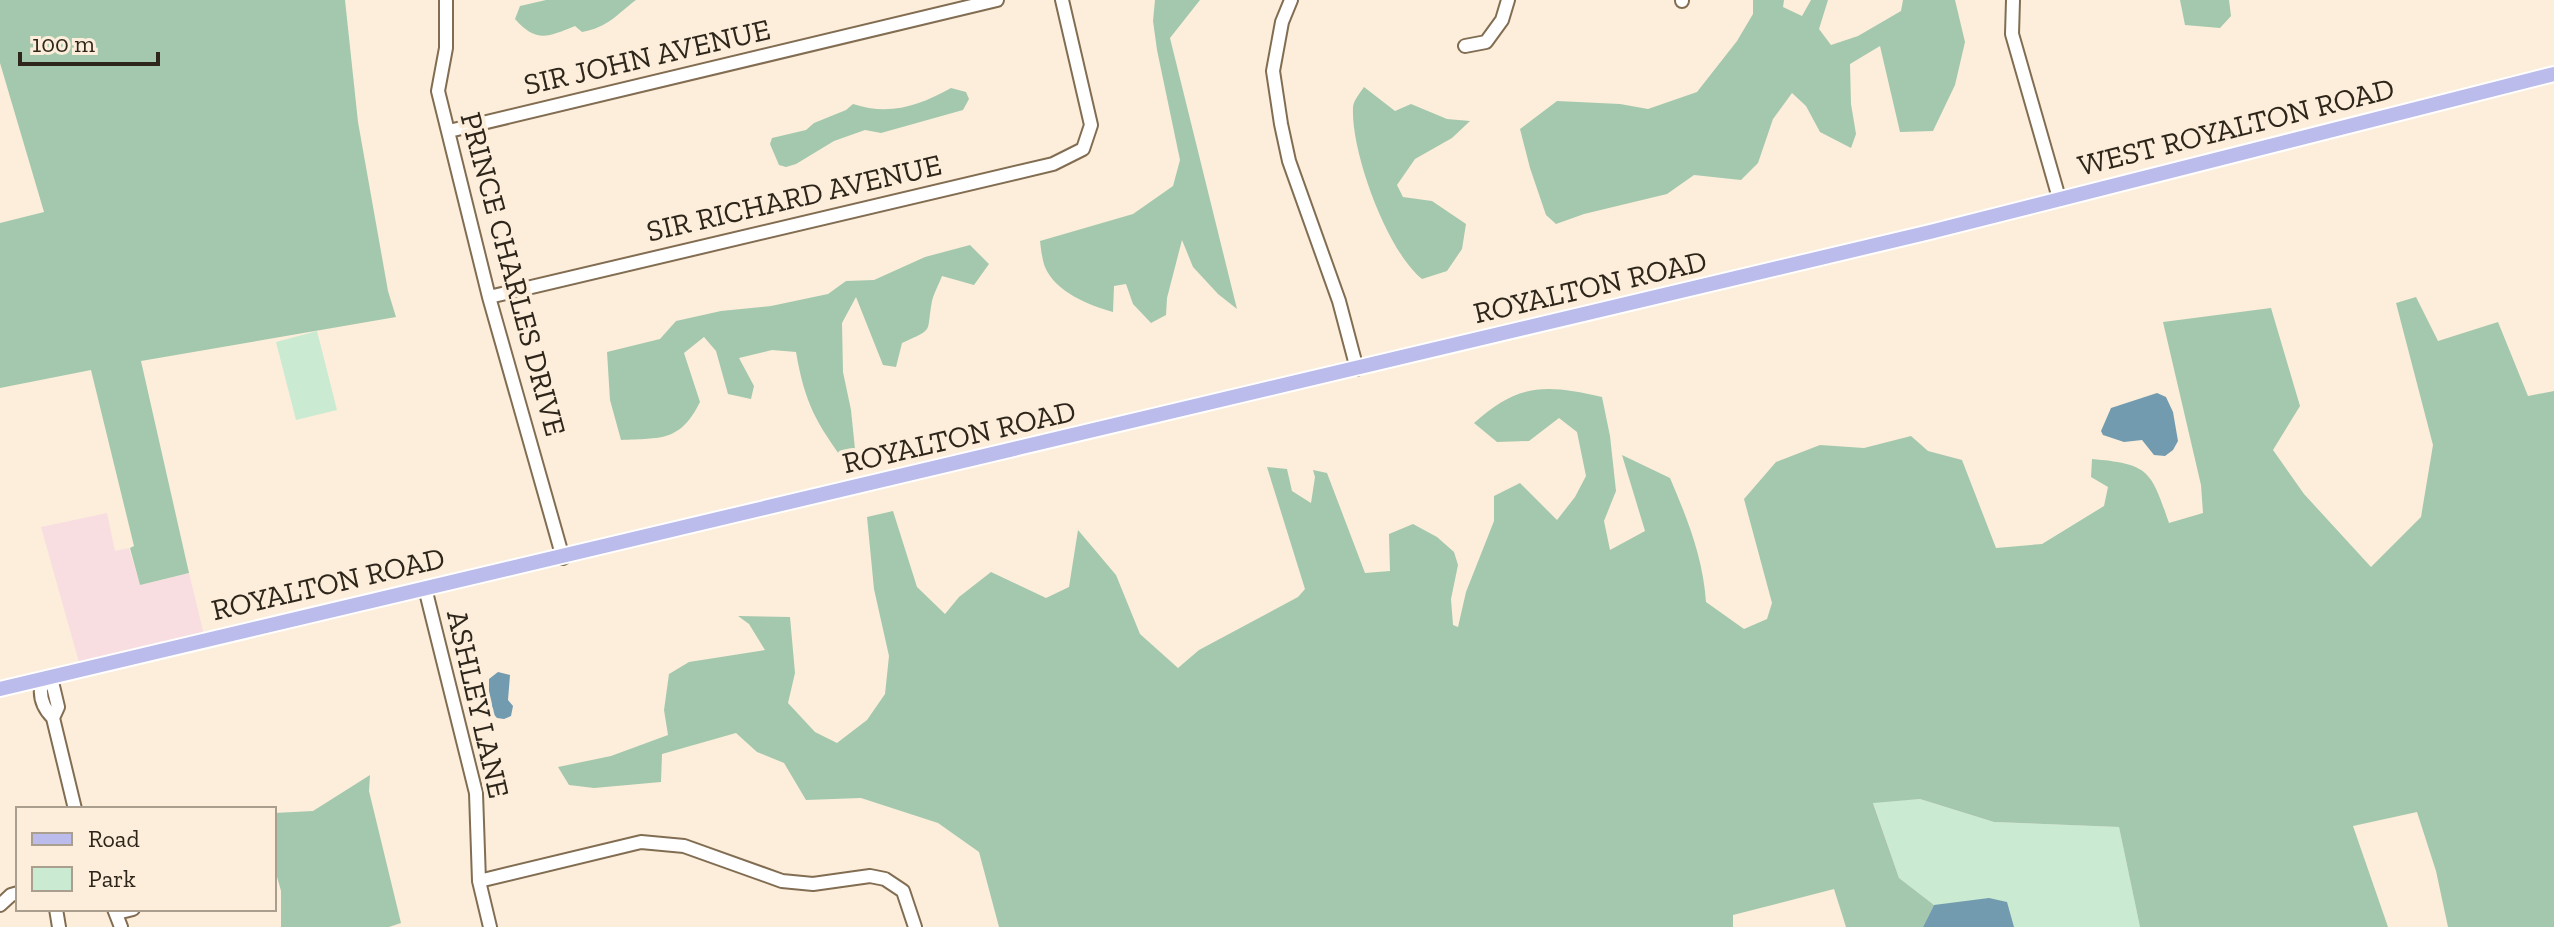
<svg xmlns="http://www.w3.org/2000/svg" width="2554" height="927" font-family="'Zilla Slab',serif">
	<style>
		.commercial { fill: #f9dee1 }
		.green { fill: #cbead2 }
		.forest { fill: #a4c8ad }
		.water { fill: #729bb0 }
		.lines { fill: none; stroke-linecap: round; stroke-linejoin: round }
		.minor-casing { stroke: #826d52; stroke-width: 16 }
		.major-casing { stroke: #fff; stroke-width: 18 }
		.minor { stroke: #fff; stroke-width: 12 }
		.major { stroke: #bbbbec; stroke-width: 14 }
		.labels { text-anchor: middle; stroke-width: 8; stroke-linejoin: round; paint-order: stroke }
		.street-label { font-size: 30px; fill: #2e261a; stroke: #fceedb }
	</style>
	<rect width="100%" height="100%" fill="#fceedb"/>
	<path class="commercial" d="M107,513l8,38 14,-3 11,37 49,-12 15,62 -124,31 -39,-139z"/>
	<path class="green" d="M317,331l20,79 -41,10 -20,-78z
		M1920,799l74,23 125,5 21,100h-217l11,-22 -35,-27 -26,-76z"/>
	<path class="forest" d="M0,0h345l13,122 30,169 8,26 -255,44 48,212 -49,12 -10,-37 4,-2 -43,-176 -91,18v-165l44,-11 -44,-149z
		M546,0h90c-19,14 -27,27 -54,32l-7,-6c-27,11 -39,17 -60,-7l5,-13z
		M1155,0h45l-30,38 67,271 -19,-15 -25,-27 -11,-27 -15,58 -1,17 -15,8 -18,-19 -7,-20 -12,2 -1,26c-22,-6 -58,-20 -68,-45 -3,-8 -4,-18 -5,-26l93,-27 40,-28 7,-26 -23,-110 -4,-29z
		M1753,0h31l-1,7 19,9 9,-16h17l-9,29 12,16 27,-9 43,-25 2,-11h52l10,42 -10,43 -22,46 -33,1 -20,-86 -30,18 1,40 5,30 -5,14 -31,-16 -14,-26 -14,-13 -19,26 -15,44 -17,17 -47,-5 -27,19 -83,20 -28,10 -10,-9 -16,-47 -10,-39 37,-28 63,3 28,5 49,-17 40,-51 16,-27z
		M2180,0h49l2,16 -11,12 -35,-3z
		M1364,87l31,24 16,-7 36,15 23,2 -18,17 -37,21 -18,26 6,12 29,4 34,23 -4,25 -15,22 -25,8c-35,-28 -71,-127 -69,-171 0,-7 7,-15 11,-21z
		M951,88l15,4 3,7 -6,11 -82,23 -16,-3 -31,11 -38,23 -10,3 -7,-2 -9,-21 2,-6 34,-8 8,-7 32,-13 7,-6c36,12 66,2 98,-16z
		M970,245l19,19 -15,21 -32,-9c-3,8 -8,17 -10,25 -6,33 3,27 -30,42l-6,24 -13,-2 -27,-68 -14,26 1,49 8,38 5,49 -8,7c-32,-43 -43,-62 -52,-114l-24,-2 -33,8 15,28 -3,13 -23,-5 -12,-43 -12,-14 -20,16 16,49c-20,40 -39,36 -79,38l-11,-40 -3,-48 53,-13 16,-18 45,-10 50,-5 57,-12 18,-13 28,-1 51,-23z
		M2416,297l22,44 60,-19 30,74 26,-5v536h-106l-12,-56 -19,-59 -64,14 35,101h-248l-21,-100 -125,-5 -74,-23 -47,4 26,75 35,27 -11,22h-77l-12,-38 -101,26v12h-734l-20,-75 -41,-29 -77,-25 -55,2 -22,-37 -27,-11 -21,-19 -74,21 -1,28 -67,6 -25,-3 -11,-18 53,-11 57,-21 -4,-25 5,-36 20,-12 76,-12 -16,-26 -11,-8 52,1 5,56 -7,30 27,29 22,11 30,-23 18,-26 4,-38 -15,-67 -7,-72 26,-6 24,76 28,27 14,-17 32,-25 55,26 23,-11 9,-57 38,45 24,59 38,34 21,-18 99,-53 7,-8 -38,-122 20,2 5,22 19,12 4,-26 -2,-7 14,3 38,100 25,-2 -1,-37 24,-10 24,13 17,15 4,13 -7,34 2,26 5,2 8,-35 28,-71v-25l26,-13 37,37 18,-23 11,-21 -9,-44 -18,-14 -30,23 -32,1 -23,-19c44,-40 72,-39 128,-26l8,39 6,55 -12,30 6,29 35,-19 -23,-76 48,23c17,40 33,79 36,124l38,27 23,-10 5,-16 -28,-104 32,-37 44,-17 44,3 47,-12 17,15 34,9 34,88 46,-4 62,-38 4,-19 -17,-10 1,-18c58,5 59,12 77,64l34,-10 -2,-28 -38,-163 108,-14 29,98 -27,44 31,44 67,73 50,-50 12,-72 -37,-142z
		M370,775l-1,16 32,132 -12,4h-108v-36l-7,-25v-53l39,-2z"/>
	<path class="water" d="M2157,393l9,4 7,15 5,29 -5,9 -8,6 -11,-1 -12,-15 -18,2 -21,-7 -2,-4 10,-23z
		M498,672l12,3 -2,25 5,6 -2,10 -7,3 -7,-1 -8,-9v-30z
		M1989,898l18,4 7,25h-91l11,-22z"/>
	<g class="lines">
		<g class="minor-casing">
			<path id="minor" d="M446,0v48l-8,43 51,206 74,261
				M1291,0l-9,22 -9,49 8,53 8,37 50,140 18,68
				M2013,0l-1,34 47,164
				M1682,1v-1
				M1465,46l21,-4 16,-22 6,-20
				M449,131l548,-131
				M489,297l564,-133 30,-15 8,-24 -29,-125
				M425,588l51,205 3,88 11,46
				M53,718l5,-11 -5,-21 -10,-7c-5,15 -1,28 10,39l22,91
				M479,881l162,-39 43,4 98,35 31,3 57,-8 15,3 18,12 12,36
				M0,905l11,-10 7,-2
				M56,909l3,18
				M114,909l7,18
				M117,913l16,-4"/>
		</g>
		<g class="major-casing">
			<path id="major" d="M0,689l1930,-457 624,-158"/>
		</g>
		<use href="#minor" class="minor"/>
		<use href="#major" class="major"/>
	</g>
	<g class="labels">
		<g class="street-label">
			<text transform="translate(647 57) rotate(-13)" y="10">SIR JOHN AVENUE</text>
			<text transform="translate(2236 127) rotate(-14)" y="10">WEST ROYALTON ROAD</text>
			<text transform="translate(794 198) rotate(-13)" y="10">SIR RICHARD AVENUE</text>
			<text transform="translate(513 274) rotate(75)" y="10">PRINCE CHARLES DRIVE</text>
			<text transform="translate(1590 287) rotate(-13)" y="10">ROYALTON ROAD</text>
			<text transform="translate(959 437) rotate(-13)" y="10">ROYALTON ROAD</text>
			<text transform="translate(328 584) rotate(-13)" y="10">ROYALTON ROAD</text>
			<text transform="translate(478 704) rotate(77)" y="10">ASHLEY LANE</text>
		</g>
	</g>
	<rect x="16" y="807" width="260" height="104" fill="#fceedb" stroke="#aa9e8e" stroke-width="2"/>
	<rect x="32" y="833" width="40" height="12" fill="#bbbbec" stroke="#aa9e8e" stroke-width="2"/>
	<text x="88" y="847" font-size="24" fill="#2e261a">Road</text>
	<rect x="32" y="867" width="40" height="24" fill="#cbead2" stroke="#aa9e8e" stroke-width="2"/>
	<text x="88" y="887" font-size="24" fill="#2e261a">Park</text>
	<path d="M20 52v12h138v-12" fill="none" stroke="#2e261a" stroke-width="4"/>
	<text x="32" y="52" font-size="24" fill="#2e261a" stroke="#fceedb" stroke-width="6" paint-order="stroke">100 m</text>
</svg>
